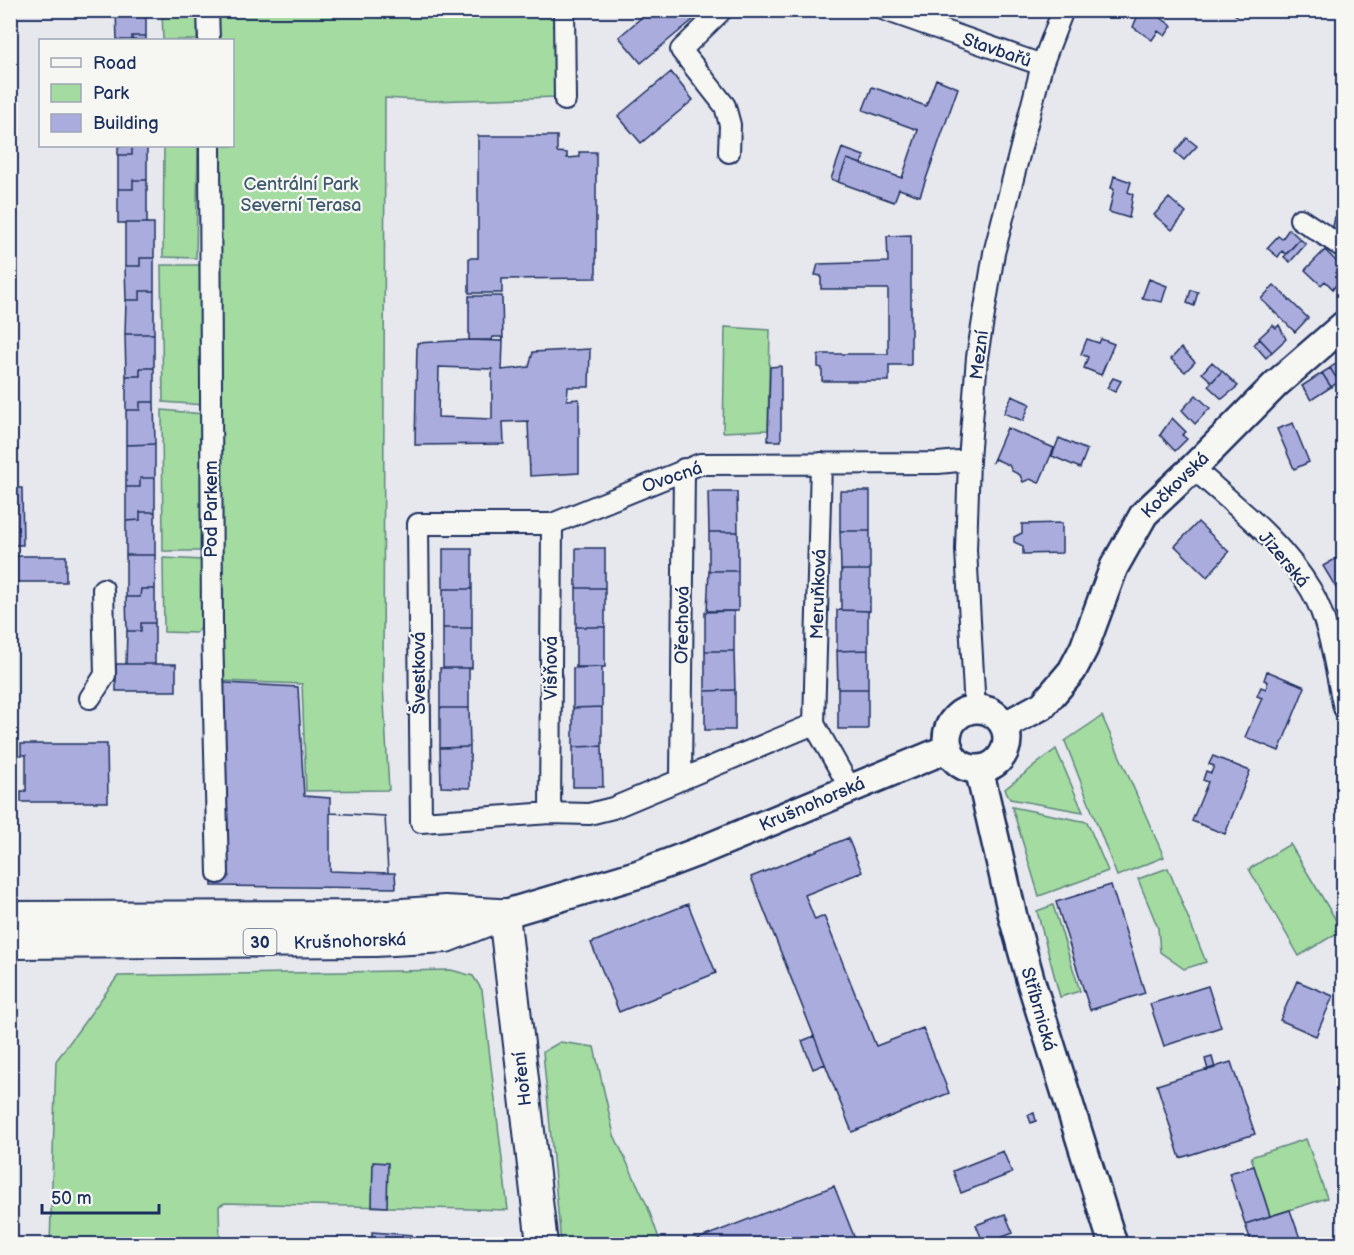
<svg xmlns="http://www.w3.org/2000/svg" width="1354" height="1255" font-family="'Balsamiq Sans',sans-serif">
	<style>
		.green { fill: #a3dba0; stroke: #5f857f; stroke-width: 1.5 }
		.building { fill: #aaacdd; stroke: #1b2f5e; stroke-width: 1.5; fill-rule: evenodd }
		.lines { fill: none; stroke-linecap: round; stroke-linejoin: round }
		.street-casing { stroke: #1b2f5e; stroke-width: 24 }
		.secondary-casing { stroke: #1b2f5e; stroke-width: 32 }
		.primary-casing { stroke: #1b2f5e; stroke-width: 34 }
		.street { stroke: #f6f6f2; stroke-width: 20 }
		.secondary { stroke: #f6f6f2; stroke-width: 27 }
		.primary { stroke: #f6f6f2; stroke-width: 30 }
		.labels { text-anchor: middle; stroke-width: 4.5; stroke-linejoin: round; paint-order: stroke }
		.shield { fill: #f6f6f2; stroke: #5d6b8a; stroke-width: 1.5 }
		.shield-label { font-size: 16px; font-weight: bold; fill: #1b2f5e }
		.street-label { font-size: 18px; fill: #1b2f5e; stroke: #f6f6f2 }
		.park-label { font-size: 18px; fill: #3d5a6e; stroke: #f6f6f2 }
	</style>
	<rect width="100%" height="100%" fill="#e7e7ee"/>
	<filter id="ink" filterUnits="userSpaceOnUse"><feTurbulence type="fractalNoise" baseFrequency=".0167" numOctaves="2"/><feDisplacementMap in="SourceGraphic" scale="12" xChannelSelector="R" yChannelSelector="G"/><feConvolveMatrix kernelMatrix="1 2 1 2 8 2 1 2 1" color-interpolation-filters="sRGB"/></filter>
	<g filter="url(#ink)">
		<path class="green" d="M162,11h36l-1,29h-34z
			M216,11h342l-1,86 -125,4 -47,-3 -2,587 6,105 -83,1 -4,-107 -82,-3 -3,-535h15v-106h-16z
			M164,146h34l-2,112 -33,-1z
			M161,265h40l3,140 -41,-3z
			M725,327l45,3 -2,100 -45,2z
			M162,410l41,4 -1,137h-39z
			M163,558l40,2 1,65 -8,8 -32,-1z
			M1102,716l62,141 -47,19 -52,-135z
			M1056,749l27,63 -73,-13 -5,-10z
			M1012,807l75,15 21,49 -69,25z
			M1290,844l52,86 -43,26 -50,-87z
			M1168,868l38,94 -22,7 -24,-17 -2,-24 -20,-49z
			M1053,905l27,86 -20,6 -23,-86z
			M451,970l22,6 9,14 26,220 -283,-7 -6,3 1,38h-170l6,-183 62,-85z
			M560,1042l34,5 20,88 33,70 14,39h-100l-18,-192z
			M1306,1139l21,59 -57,18 -19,-59z"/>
		<path class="building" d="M116,10h30v26h-14v4h-15z
			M650,10h37l7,9 -53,44 -22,-26z
			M1140,10h10l22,16 -7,10 -7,-5 -6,9 -19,-13z
			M1228,10h12l-3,6z
			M132,36h14v4h-14z
			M671,72l22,28 -52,43 -23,-27z
			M936,79l22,9 -38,108 -21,-7 -5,13 -56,-20 9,-23 55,19 16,-48 -55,-20 9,-23 54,19z
			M478,136h79v16l10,1v5l13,-1 -1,-5h17v126l-94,1v14h-33v-35h9z
			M1187,138l10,8 -13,14 -9,-8z
			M118,146h29l-15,1v8h-14z
			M147,146v34h-14v9h-15v-34h14v-8z
			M842,148l22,8 -3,8 -14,-5 -9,23 -7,-3z
			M1114,176l17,6 -3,10 5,2 -4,24 -20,-6 5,-23 -3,-1z
			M133,180h14v43h-29v-34h15z
			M1169,198l17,15 -14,17 -18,-15z
			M1335,217l9,2 -2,13 -10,-1z
			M125,223h29v35h-14v8h-15z
			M1289,229l11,10 -14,15 -4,-3 -4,6 -11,-9 11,-12 4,3z
			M911,235v130h-22v16h-67v-13l-4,-1v-11l4,-2h66v-65h-67v-13l-6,-1 3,-11 70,-2 -1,-26z
			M1300,239l6,5 -16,18 -6,-5z
			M1325,250l19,19 -2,18 -6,-2 -3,4 -8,-8 -4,4 -16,-15z
			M140,258h14v33h-14v9h-14l-1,-34h15z
			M1149,279l18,7 -5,16 -20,-4z
			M1274,285l34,33 -13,14 -34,-33z
			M1191,290l7,2 -4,14 -7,-3z
			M140,291h14v43h-29l1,-34h14z
			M469,296h33l1,45 -2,-4h-8l-1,3h-23z
			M1273,325l3,3 3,-3 7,14 -14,13 -13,-14z
			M125,334h29v34h-14v8h-14z
			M1087,339l12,4 2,-4 13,5 -13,31 -17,-7 4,-11 -7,-3z
			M1260,339l12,13 -6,6 -12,-14z
			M469,340l34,1 -1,29 27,-3 4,-15 57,-3 -1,38h-21l-1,13 12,-1v74l-49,3 -2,-55 -25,1 1,22 -89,1 2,-102zM439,367l53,2v50l-54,-2z
			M1181,348l14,14 -10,10 -14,-13z
			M1212,362l10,9 -10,11 -10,-9z
			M1337,363l7,10v6l-5,3 -9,-14z
			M781,366v75h-13l2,-74z
			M140,368h14v34h-14v8h-14v-34h14z
			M1330,368l9,14 -8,5 -9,-14z
			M1222,371l16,15 -16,13 -14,-13z
			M1322,373l9,14 -20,13 -9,-14z
			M1113,378l8,3 -6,11 -8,-4z
			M1196,395l14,13 -15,16 -13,-14z
			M1012,396l18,8 -7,17 -19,-8z
			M140,402h14l1,42 -29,1v-35h14z
			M1172,418l14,14 -4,3 5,4 -12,12 -15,-16z
			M1293,423l16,39 -15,7 -17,-40z
			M1007,428l47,20 -15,35 -9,-4 -7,3 -3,-7 -8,-4 -3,-6 -14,-6 -3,4z
			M1059,438l28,12 -7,18 -28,-12z
			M155,444v34h-15v9h-14v-42z
			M140,478h15v34h-15v8l-14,1v-34h14z
			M10,488h12l1,57h-13z
			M840,491h30v40h-30z
			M708,492h29l1,40h-29z
			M140,512h15v43h-29v-34l14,-1z
			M1198,522l31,30 -22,25 -32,-31z
			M1062,523v30l-39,1v-8l-9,-4v-5l8,-4v-9z
			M840,531h30v39h-29z
			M709,532h29v39h-29z
			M10,545h5v11h-5z
			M576,548h29v40h-29z
			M443,549h29v40h-29z
			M126,555h29v34h-14l-1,8h-14z
			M10,556h56v26h-56z
			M1337,558l7,11v18l-6,4 -15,-25z
			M841,570h29v41l-29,-1z
			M709,571h29v40h-31z
			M576,588h29v39h-29z
			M141,589h14v34h-14v8h-14l-1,-34h14z
			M443,589h29v39h-29z
			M837,610l33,1 -2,1v38l-31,1z
			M734,611v40h-29v-39z
			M141,623h14v41h-29l1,-33h14z
			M576,627h29v40h-29z
			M443,628h29v40h-29z
			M868,650v39h-30l-1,-38z
			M705,651h29l1,39 -30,1z
			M116,664h60v27h-60z
			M602,667v40l-29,1v-40z
			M440,668h29v40h-29z
			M1267,671l38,16 -26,64 -34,-14 17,-39 -5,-2 4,-9 5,2 2,-7 -4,-2z
			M207,682l91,5 6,109 26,2v15l55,3 3,57h7l1,15 -184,-2z
			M838,689h30v40h-30z
			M735,690v40h-30v-39z
			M602,707v39l-29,1v-39z
			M440,708h29l1,39 -30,1z
			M21,744h86l1,58h-87v-11h5v-36h-5z
			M602,746l1,41h-30v-40z
			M470,747v41l-29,-1 -1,-39z
			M1213,756l37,15 -25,63 -33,-13 16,-39 -5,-2 3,-9 5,2 3,-7 -5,-2z
			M330,813l55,3 3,57 -58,-2z
			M848,838l14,34 -57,23 10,25 9,-4 52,130 47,-18 26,65 -97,39 -101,-255z
			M1111,885l34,108 -55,17 -34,-108z
			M688,904l28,69 -97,39 -28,-69z
			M1297,981l36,15 -17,40 -36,-16z
			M1208,986l13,41 -57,19 -14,-42z
			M814,1036l11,28 -12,5 -11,-28z
			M1212,1057l3,11 -7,2 -3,-11z
			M1231,1062l24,72 -75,24 -23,-73z
			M1034,1113l2,8 -5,2 -3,-8z
			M1003,1151l9,22 -51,20 -8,-22z
			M373,1162l15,1 -1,44 -15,-1z
			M1254,1166l16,50 -25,8 -16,-51z
			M834,1186l23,58h-172z
			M1290,1210l12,34h-50l-7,-20z
			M1005,1214l8,19 -29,11 -8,-19z
			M372,1232l40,3 -1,9h-39z"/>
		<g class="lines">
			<g class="street-casing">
				<path id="street" d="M208,10l1,30
					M564,10l1,90
					M722,10l-41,40 44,56 5,19 -1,27
					M885,10l157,55
					M210,146l2,484 6,243
					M1300,219l44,29
					M1193,468c41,37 89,73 118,122 20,34 24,80 33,118
					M90,698l15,-23 -2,-86
					M975,710l-9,-160 3,-90 8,-103 17,-104 48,-188 21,-55
					M814,724l7,-261
					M681,780l3,-311
					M850,788l-36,-64 -201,84 -24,6 -39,-1 -129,9 -3,-298h134l148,-60 238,-1 31,-3
					M550,813l2,-289"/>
			</g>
			<g class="secondary-casing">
				<path id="secondary" d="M947 739a30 30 0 1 1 60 0a30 30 0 1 1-60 0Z
					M1004,726l39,-21 29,-34 12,-23 30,-81 30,-53 49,-46 83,-84 68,-59
					M979,769l34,148 18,65 82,262
					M504,914l135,-40 61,-23 249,-103"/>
			</g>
			<g class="primary-casing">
				<path id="primary" d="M504,914l38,330
					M10,917l364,-1 71,-5 53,3
					M10,943l365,-2 71,-4 58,-23"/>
			</g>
			<use href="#street" class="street"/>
			<use href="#secondary" class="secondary"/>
			<use href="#primary" class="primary"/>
		</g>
	</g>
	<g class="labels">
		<rect class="shield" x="243.5" y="929" width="33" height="26" rx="4.5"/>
		<g class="shield-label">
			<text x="260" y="948">30</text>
		</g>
		<g class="street-label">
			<text transform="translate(997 50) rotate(19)" y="6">Stavbařů</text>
			<text transform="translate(979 355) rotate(-83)" y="6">Mezní</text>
			<text transform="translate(672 477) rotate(-19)" y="6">Ovocná</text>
			<text transform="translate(1175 485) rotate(-44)" y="6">Kočkovská</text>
			<text transform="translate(211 509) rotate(-90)" y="6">Pod Parkem</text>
			<text transform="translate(1284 559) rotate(50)" y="6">Jizerská</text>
			<text transform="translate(818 594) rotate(-88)" y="6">Meruňková</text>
			<text transform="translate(682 625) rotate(-89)" y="6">Ořechová</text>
			<text transform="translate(551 668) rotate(-90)" y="6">Višňová</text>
			<text transform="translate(419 673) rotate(-90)" y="6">Švestková</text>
			<text transform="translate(812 804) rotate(-23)" y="6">Krušnohorská</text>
			<text transform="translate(350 941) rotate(-2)" y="6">Krušnohorská</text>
			<text transform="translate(1039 1009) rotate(74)" y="6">Stříbrnická</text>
			<text transform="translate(522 1079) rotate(-97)" y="6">Hoření</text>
		</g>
		<g class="park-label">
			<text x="301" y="190">Centrální Park<tspan x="301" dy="21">Severní Terasa</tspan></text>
		</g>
	</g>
	<rect width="1354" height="1255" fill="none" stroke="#f6f6f2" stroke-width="36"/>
	<rect x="18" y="18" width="1318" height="1219" fill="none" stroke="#1b2f5e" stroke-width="2" filter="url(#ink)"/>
	<rect x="39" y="39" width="195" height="108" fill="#f6f6f2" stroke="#9ea6b7" stroke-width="1.5"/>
	<rect x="51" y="58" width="30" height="9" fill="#f6f6f2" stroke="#9ea6b7" stroke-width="1.5"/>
	<text x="93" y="69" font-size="18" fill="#1b2f5e">Road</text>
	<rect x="51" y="84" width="30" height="18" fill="#a3dba0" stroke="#9ea6b7" stroke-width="1.5"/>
	<text x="93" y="99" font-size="18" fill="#1b2f5e">Park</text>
	<rect x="51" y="114" width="30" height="18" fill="#aaacdd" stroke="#9ea6b7" stroke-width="1.5"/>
	<text x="93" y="129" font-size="18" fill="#1b2f5e">Building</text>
	<path d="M42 1204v9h117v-9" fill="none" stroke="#1b2f5e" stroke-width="3"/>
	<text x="51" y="1204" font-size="18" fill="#1b2f5e" stroke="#f6f6f2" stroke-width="4.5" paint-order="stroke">50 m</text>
</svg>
